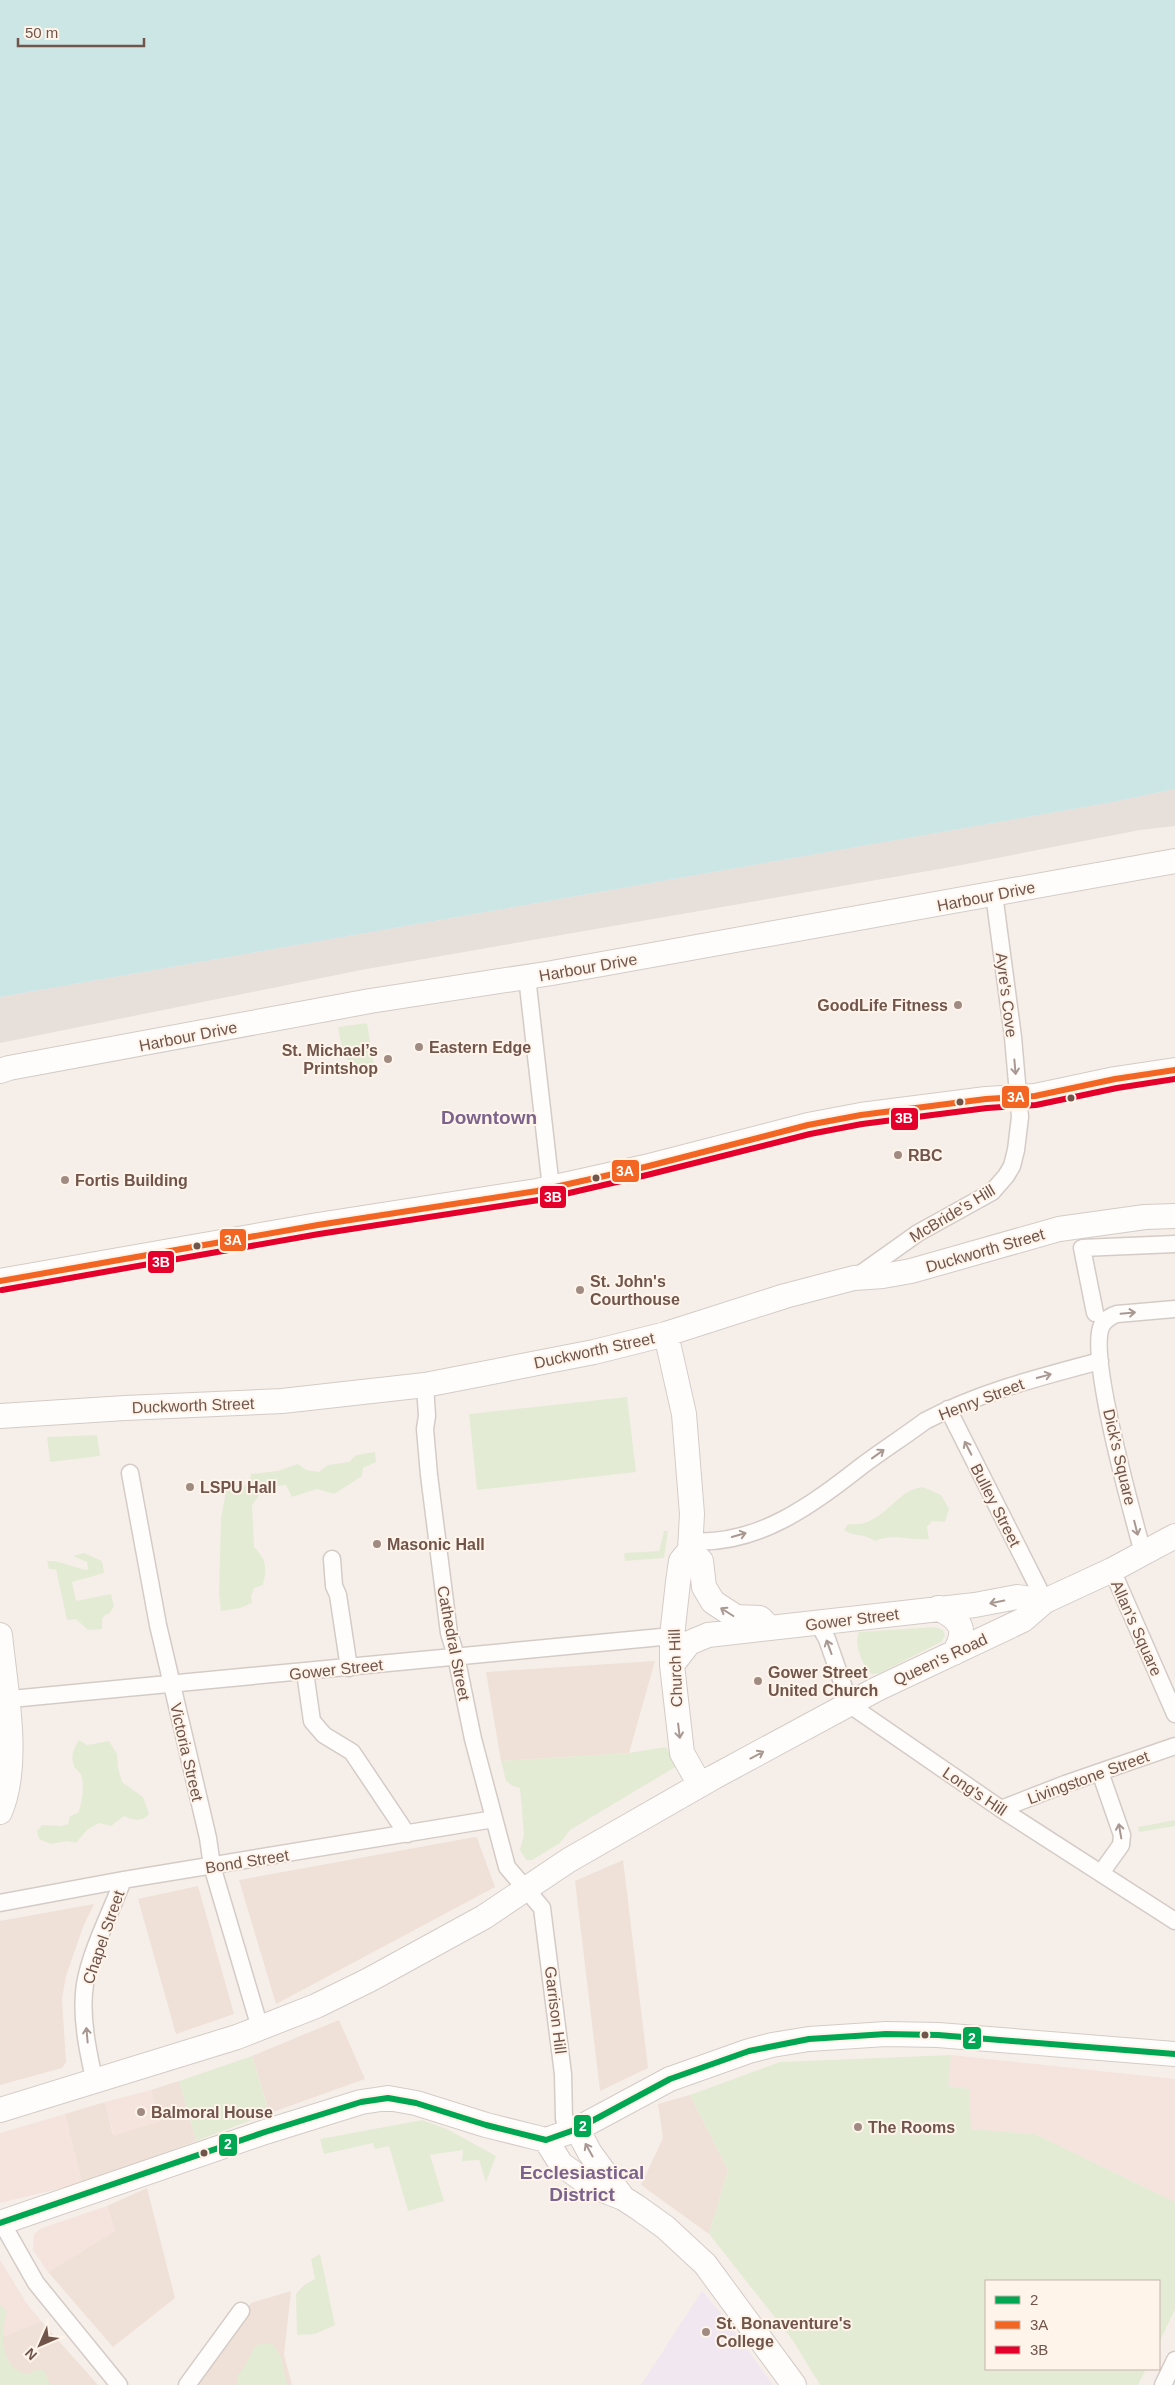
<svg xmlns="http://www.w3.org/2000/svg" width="1175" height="2385" font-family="Arial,sans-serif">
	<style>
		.residential { fill: #efe1d7 }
		.commercial { fill: #f5e3dd }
		.industrial { fill: #e7dfda }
		.education { fill: #f0e7f1 }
		.green { fill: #e4ebd4 }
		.water { fill: #cce5e5 }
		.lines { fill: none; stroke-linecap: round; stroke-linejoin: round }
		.street-casing { stroke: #d4cbc6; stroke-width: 19 }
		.secondary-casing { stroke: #d4cbc6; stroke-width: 26 }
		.street { stroke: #fefdfc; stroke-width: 16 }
		.secondary { stroke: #fefdfc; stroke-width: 24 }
		.bus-1-casing { stroke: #fef4ea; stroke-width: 10 }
		.bus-2-casing { stroke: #fef4ea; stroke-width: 10 }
		.bus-3-casing { stroke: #fef4ea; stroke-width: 10 }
		.bus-1 { stroke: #00a651; stroke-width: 6 }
		.bus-2 { stroke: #f26522; stroke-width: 6 }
		.bus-3 { stroke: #e4002b; stroke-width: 6 }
		.oneway { stroke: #a99892 }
		.poi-dot { fill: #a08b82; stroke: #fef4ea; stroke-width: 2 }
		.bus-dot { fill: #71554b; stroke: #fef4ea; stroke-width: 2 }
		.labels { text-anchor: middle; stroke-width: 4; stroke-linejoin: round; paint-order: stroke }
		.street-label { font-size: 16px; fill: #71554b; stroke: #fef4ea }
		.poi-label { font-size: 16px; font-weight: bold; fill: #71554b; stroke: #fef4ea; text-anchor: start }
		.quarter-label { font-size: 19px; font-weight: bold; fill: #7b638d; stroke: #fef4ea }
		.line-badge { stroke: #fef4ea; stroke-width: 2 }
		.badge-label { font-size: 14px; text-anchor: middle; font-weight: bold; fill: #fff }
	</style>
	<rect width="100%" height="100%" fill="#f6efe9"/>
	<path class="residential" d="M655,1661l-26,92 -128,8 -15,-89z
		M475,1837l2,1 18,49 -219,117 -37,-124z
		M623,1860l25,208 -48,23 -25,-210z
		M198,1886l36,128 -58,20 -38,-135z
		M94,1904l-11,23 -17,49 -4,23 4,63 -4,6 -62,17v-164z
		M339,2020l26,59 -98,35 -3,-7 3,-2 -15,-49z
		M179,2081l17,60 -114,42 -17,-69 40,-12 8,33 47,-14 -9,-31z
		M690,2095l38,75 -19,64 -68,-49 22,-47 -5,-34z
		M147,2188l28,110 -62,49 -65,-75 67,-41 -8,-25z
		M291,2291l-7,64 8,30h-100l59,-82z
		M41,2321l57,64h-98v-47z"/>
	<path class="commercial" d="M951,2055l224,24v123l-140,-68 -65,-5 -1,-40 -21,-3z
		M151,2090l9,31 -46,15 -9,-34z
		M65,2114l17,69 -82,20v-70z
		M107,2206l8,25 -67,41 -15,-22 1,-16 8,-6z
		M0,2260l27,44 14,17 -41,17z"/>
	<path class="industrial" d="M1175,789v37l-35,4 -189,37 -590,103 -361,73v-46l1108,-194z"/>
	<path class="education" d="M702,2291l22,26 49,68h-132z"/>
	<path class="green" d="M367,1023l9,53c-28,-2 -34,-24 -38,-49z
		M627,1397l9,75 -159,18 -8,-76z
		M97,1435l3,21 -50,6 -3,-25z
		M375,1452l1,10 -13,6 -1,8 -28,18 -17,-5 -25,8 -6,-12 -21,2 -13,18 2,42c13,13 13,21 9,38l-9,3 -3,9 1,6 -12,5 -19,3 -2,-17 2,-76 4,-21 -1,-10 25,-2 2,-11 26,-3 21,-7 8,6 13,2 9,-7 21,-3 7,-7z
		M923,1487l18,8 8,14 -4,13 -13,-1 -5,6 2,12c-21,2 -34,-6 -54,2 -11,-8 -21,-4 -31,-11l4,-6c29,3 39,-19 60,-32 4,-3 10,-4 15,-5z
		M664,1531h4l-4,27 -39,3 -1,-8 35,-2z
		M84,1553l18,8 2,12 -32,9 4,19 35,-7 3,12 -5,8 -4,1 -3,4v10l-14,1 -12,-11 -9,1 -11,-51h-7l-2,-8c15,-1 26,7 41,9l-1,-8 -14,-6z
		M935,1627l8,3 2,6 -4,6 -61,31 -8,1c-9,-7 -19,-31 -13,-42z
		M79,1740l8,5 22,-4 8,13 1,13 4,15 21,15 6,17c-8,9 -16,6 -25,2l-13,10 -12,-3 -12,7 -11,13 -9,-2 -16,3 -12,-5 -2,-8 5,-6 19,1 7,-2 2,-8 8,-3c4,-9 7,-29 3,-38 -2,-4 -6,-6 -7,-9 -4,-10 0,-18 5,-26z
		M666,1747l11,19 -107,64 -10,13 -28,17h-6l-6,-10 4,-15 -4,-47 -7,-2 -7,-5 -5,-20 128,-8z
		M1175,1820v6l-36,6 -1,-5z
		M951,2055l-3,31 21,3 2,40 64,5 140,68v107l-16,34v-62h-173v88h160l-8,16h-318l-28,-46 -83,-105 19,-64 -38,-75 90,-33z
		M252,2056l15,50 -3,1 1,2 -10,4 2,5 -61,23 -17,-60z
		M422,2120l25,9 49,27 -10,26 -7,-22 -17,1 1,-11 -33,5 14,46 -36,10 -19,-65 -14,3 -2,-6 -49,11 -4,-15z
		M320,2254l15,71 -20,9 -18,1 -1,-41 8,-9 11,-6 -4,-20z
		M0,2304l7,8c-6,17 -6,40 5,54 3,4 10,6 15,8l13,-5 5,3 5,13h-50z
		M272,2343l9,14 6,28h-50v-9c9,-9 12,-20 19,-31z"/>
	<path class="water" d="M0,0h1175v789l-67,14 -1108,194z"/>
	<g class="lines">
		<g class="street-casing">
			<path id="street" d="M527,977l24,211
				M856,1277l62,-44 74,-41 14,-16 6,-10 4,-16 4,-33 -7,-80 -19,-143
				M1095,1313l-13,-65 93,-4
				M425,1385l2,31 -2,13 4,46 20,158 7,23 17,83 34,128 35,41 21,166 1,45 13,10
				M948,1409l97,192
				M130,1473l28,152 50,213 4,28 48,162
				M691,1541c67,5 122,-37 172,-76 20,-15 42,-29 62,-44 55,-29 115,-44 175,-60
				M1143,1553c-10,-37 -56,-200 -41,-228 4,-6 8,-9 15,-11l58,-5
				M332,1559l2,27 4,9 11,73
				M1112,1570l63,144
				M818,1623l9,16 23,66 151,104 174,112
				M305,1672l7,49 12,14 28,17 55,82
				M0,1700l672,-64
				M1100,1772l22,63 -1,10 -20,28
				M1001,1809l64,-25 110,-38
				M0,1903l123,-23 371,-61
				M95,2083c-7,-31 -15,-67 -10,-99 6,-34 26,-72 38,-104
				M2,2223l34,60 83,102
				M187,2385l54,-74
				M1163,2385l12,-25"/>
		</g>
		<g class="secondary-casing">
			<path id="secondary" d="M0,1071l9,-3 361,-67 182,-28 623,-112
				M0,1281l318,-56 219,-34 108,-24 163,-42 53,-10 125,-16 49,-3 80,-17 60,-9
				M666,1334l18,80 8,100 -2,36 -9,11 -3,21 -6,54v29l10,88 18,32
				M0,1416l125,-8 157,-7 143,-16 169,-33 72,-18 119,-38 69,-18 29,-2 28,-5 148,-42 86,-12 30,-1
				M690,1550l11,11 3,26 9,15 23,15 24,1 4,4
				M938,1608c23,12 30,21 16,45
				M0,1635c5,52 21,128 0,177
				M672,1665l17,-22 19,-8 267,-30 42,-8 28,4
				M0,2110l237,-73 79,-31 53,-26 115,-63 85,-57 145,-83 163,-88 146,-69 22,-19 67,-31 63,-34
				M577,2129l13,24 33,45
				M546,2140l15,24 29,21 33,13 14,9 28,20 40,37 89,121
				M0,2223l265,-91 96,-30 27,-4 28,5 70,22 60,15 31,-11 93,-50 79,-28 23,-6 37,-6 77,-5 52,1 237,19"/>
		</g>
		<use href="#street" class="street"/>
		<use href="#secondary" class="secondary"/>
		<g class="bus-1-casing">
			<path id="bus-1" d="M0,2223l265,-91 96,-30 27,-4 28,5 70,22 60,15 31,-11 93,-50 79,-28 60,-12 77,-5 52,1 237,19"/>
		</g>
		<g class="bus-2-casing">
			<path id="bus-2" d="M0,1281l318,-56 219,-34 108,-24 163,-42 53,-10 125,-16 49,-3 80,-17 60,-9"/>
		</g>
		<g class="bus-3-casing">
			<path id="bus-3" d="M2,1290l317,-56 220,-34 108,-25 163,-41 52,-10 125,-16 49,-3 81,-17 58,-9"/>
		</g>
		<use href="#bus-1" class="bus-1"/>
		<use href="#bus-2" class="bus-2"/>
		<use href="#bus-3" class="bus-3"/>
	</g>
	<defs><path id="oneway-shaft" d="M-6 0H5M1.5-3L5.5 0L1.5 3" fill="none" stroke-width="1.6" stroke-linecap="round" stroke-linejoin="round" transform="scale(1.25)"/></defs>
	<g class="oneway">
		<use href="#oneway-shaft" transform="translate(1015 1067) rotate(85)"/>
		<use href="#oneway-shaft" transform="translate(1128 1313) rotate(-5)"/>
		<use href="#oneway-shaft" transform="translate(1044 1376) rotate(-15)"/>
		<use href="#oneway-shaft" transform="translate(968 1448) rotate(-117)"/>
		<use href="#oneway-shaft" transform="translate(878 1454) rotate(-36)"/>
		<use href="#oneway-shaft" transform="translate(1136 1528) rotate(76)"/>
		<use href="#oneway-shaft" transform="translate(739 1535) rotate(-16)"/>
		<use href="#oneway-shaft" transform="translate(997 1602) rotate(168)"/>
		<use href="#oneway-shaft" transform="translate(727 1612) rotate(-148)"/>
		<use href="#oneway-shaft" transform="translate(829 1647) rotate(-110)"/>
		<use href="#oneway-shaft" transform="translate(679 1731) rotate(83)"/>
		<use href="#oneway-shaft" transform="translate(757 1755) rotate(-28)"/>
		<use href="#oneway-shaft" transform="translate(1120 1831) rotate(-100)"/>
		<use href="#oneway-shaft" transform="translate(87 2035) rotate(-95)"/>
		<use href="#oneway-shaft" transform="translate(589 2150) rotate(-119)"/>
	</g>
	<g class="poi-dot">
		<circle cx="958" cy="1005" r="5"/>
		<circle cx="419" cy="1047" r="5"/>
		<circle cx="388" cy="1059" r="5"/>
		<circle cx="898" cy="1155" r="5"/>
		<circle cx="65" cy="1180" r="5"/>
		<circle cx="580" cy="1290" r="5"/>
		<circle cx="190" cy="1487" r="5"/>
		<circle cx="377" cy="1544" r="5"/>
		<circle cx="758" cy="1681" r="5"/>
		<circle cx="141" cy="2112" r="5"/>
		<circle cx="858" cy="2127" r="5"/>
		<circle cx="706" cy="2332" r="5"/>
	</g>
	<g class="bus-dot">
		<circle cx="1071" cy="1098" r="4.5"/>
		<circle cx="960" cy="1102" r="4.5"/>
		<circle cx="596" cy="1178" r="4.5"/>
		<circle cx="197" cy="1246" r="4.5"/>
		<circle cx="925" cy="2035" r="4.5"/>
		<circle cx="204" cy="2153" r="4.5"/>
	</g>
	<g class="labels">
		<g class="street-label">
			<text transform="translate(986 896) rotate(-11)" y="6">Harbour Drive</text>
			<text transform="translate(588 967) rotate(-10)" y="6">Harbour Drive</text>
			<text transform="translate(1007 995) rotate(83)" y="6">Ayre's Cove</text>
			<text transform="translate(188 1036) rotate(-11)" y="6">Harbour Drive</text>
			<text transform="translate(952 1213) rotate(-31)" y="6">McBride's Hill</text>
			<text transform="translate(985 1250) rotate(-16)" y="6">Duckworth Street</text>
			<text transform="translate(594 1350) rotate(-12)" y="6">Duckworth Street</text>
			<text transform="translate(981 1399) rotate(-21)" y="6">Henry Street</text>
			<text transform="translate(193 1405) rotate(-2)" y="6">Duckworth Street</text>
			<text transform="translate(1120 1457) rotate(77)" y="6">Dick's Square</text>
			<text transform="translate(996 1505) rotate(63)" y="6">Bulley Street</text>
			<text transform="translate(852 1619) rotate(-7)" y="6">Gower Street</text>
			<text transform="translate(1137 1628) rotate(66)" y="6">Allan's Square</text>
			<text transform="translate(454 1643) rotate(79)" y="6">Cathedral Street</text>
			<text transform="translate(940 1659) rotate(-25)" y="6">Queen's Road</text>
			<text transform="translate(675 1668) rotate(-92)" y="6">Church Hill</text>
			<text transform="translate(336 1669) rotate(-6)" y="6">Gower Street</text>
			<text transform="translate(187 1752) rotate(77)" y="6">Victoria Street</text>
			<text transform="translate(1088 1777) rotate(-20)" y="6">Livingstone Street</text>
			<text transform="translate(975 1791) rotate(34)" y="6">Long's Hill</text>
			<text transform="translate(247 1861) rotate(-9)" y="6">Bond Street</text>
			<text transform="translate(103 1937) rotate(-71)" y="6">Chapel Street</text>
			<text transform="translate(556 2010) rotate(83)" y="6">Garrison Hill</text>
		</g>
		<g class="poi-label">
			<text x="948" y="1011" text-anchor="end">GoodLife Fitness</text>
			<text x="429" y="1053">Eastern Edge</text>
			<text x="378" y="1056" text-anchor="end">St. Michael’s<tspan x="378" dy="18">Printshop</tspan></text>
			<text x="908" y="1161">RBC</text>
			<text x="75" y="1186">Fortis Building</text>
			<text x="590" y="1287">St. John's<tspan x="590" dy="18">Courthouse</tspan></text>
			<text x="200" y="1493">LSPU Hall</text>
			<text x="387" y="1550">Masonic Hall</text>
			<text x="768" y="1678">Gower Street<tspan x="768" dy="18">United Church</tspan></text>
			<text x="151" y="2118">Balmoral House</text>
			<text x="868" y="2133">The Rooms</text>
			<text x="716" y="2329">St. Bonaventure's<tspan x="716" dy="18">College</tspan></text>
		</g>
		<g class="quarter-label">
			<text x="489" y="1124">Downtown</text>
			<text x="582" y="2179">Ecclesiastical<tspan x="582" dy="22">District</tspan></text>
		</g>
	</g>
	<g class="line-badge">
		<rect x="1001" y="1085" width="29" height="24" rx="5" fill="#f26522"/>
		<rect x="890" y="1107" width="29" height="24" rx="5" fill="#e4002b"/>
		<rect x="611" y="1159" width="29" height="24" rx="5" fill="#f26522"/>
		<rect x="539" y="1185" width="28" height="24" rx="5" fill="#e4002b"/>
		<rect x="219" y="1228" width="28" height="24" rx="5" fill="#f26522"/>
		<rect x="147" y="1250" width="28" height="24" rx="5" fill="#e4002b"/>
		<rect x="962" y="2026" width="20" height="24" rx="5" fill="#00a651"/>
		<rect x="573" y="2114" width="19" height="24" rx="5" fill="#00a651"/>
		<rect x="218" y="2133" width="20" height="24" rx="5" fill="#00a651"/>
	</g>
	<g class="badge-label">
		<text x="1016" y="1102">3A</text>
		<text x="904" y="1123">3B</text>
		<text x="625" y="1176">3A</text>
		<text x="553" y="1202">3B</text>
		<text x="233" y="1245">3A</text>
		<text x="161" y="1267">3B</text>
		<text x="972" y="2043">2</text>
		<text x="583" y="2131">2</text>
		<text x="228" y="2149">2</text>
	</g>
	<rect x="985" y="2280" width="175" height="90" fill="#fef4ea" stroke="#c6b4aa"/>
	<rect x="995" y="2296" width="25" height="8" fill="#00a651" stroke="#c6b4aa"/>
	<text x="1030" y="2305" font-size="15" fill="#71554b">2</text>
	<rect x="995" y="2321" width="25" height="8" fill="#f26522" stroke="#c6b4aa"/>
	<text x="1030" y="2330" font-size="15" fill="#71554b">3A</text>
	<rect x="995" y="2346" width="25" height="8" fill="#e4002b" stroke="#c6b4aa"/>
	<text x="1030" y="2355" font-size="15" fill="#71554b">3B</text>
	<g transform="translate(40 2345) rotate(225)" stroke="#fef4ea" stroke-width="4" paint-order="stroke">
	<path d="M0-4L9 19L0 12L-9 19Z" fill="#71554b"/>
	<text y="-8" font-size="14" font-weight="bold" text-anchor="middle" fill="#71554b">N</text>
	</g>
	<path d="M18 38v8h126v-8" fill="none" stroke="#71554b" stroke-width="2.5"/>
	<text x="25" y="38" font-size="15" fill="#71554b" stroke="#fef4ea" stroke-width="4" paint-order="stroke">50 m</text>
</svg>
